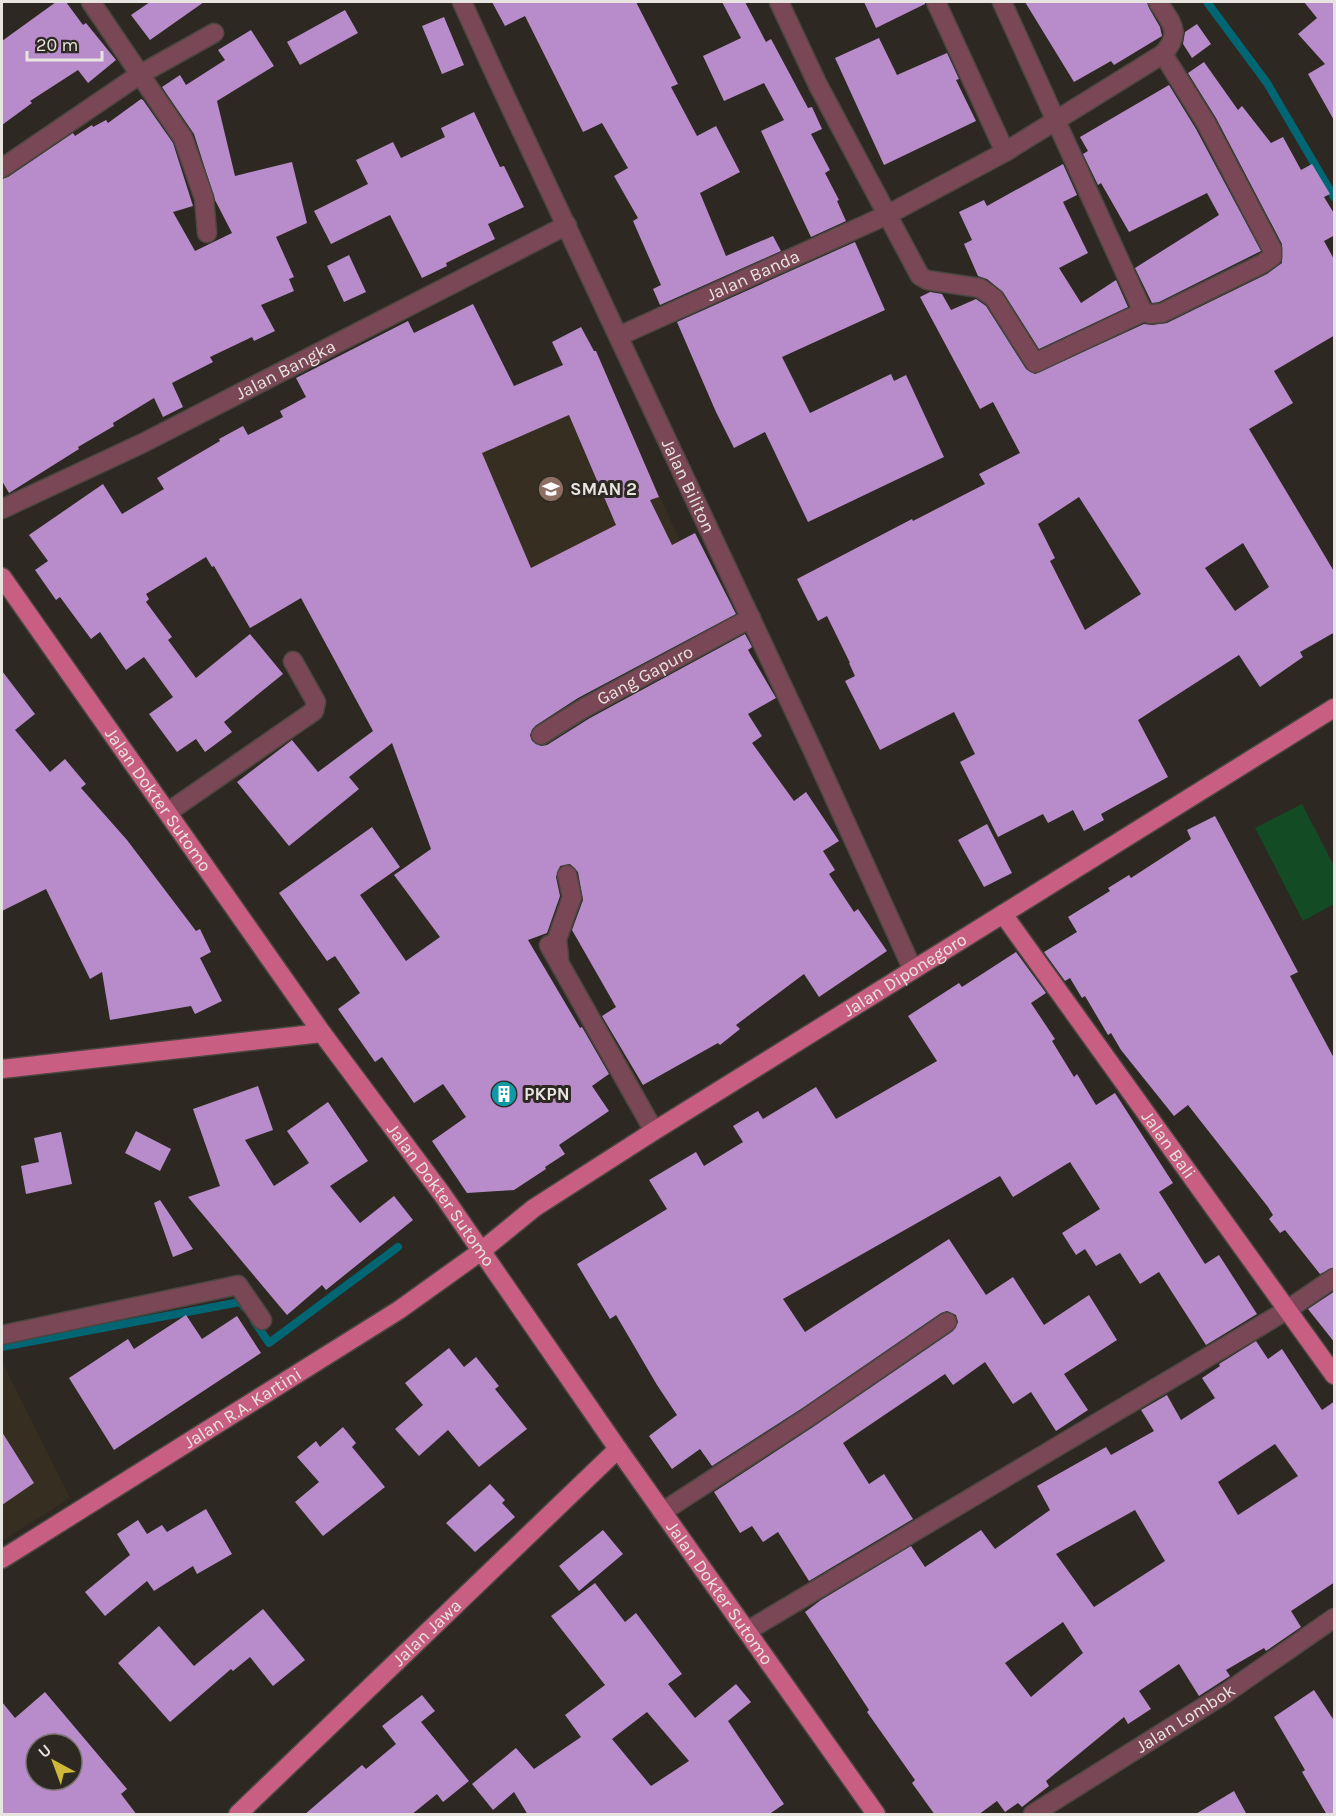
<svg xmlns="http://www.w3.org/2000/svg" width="1336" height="1816" font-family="Karla,sans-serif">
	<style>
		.built { fill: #372e22 }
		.green { fill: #134b25 }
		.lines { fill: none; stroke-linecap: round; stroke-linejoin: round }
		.stream { stroke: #006674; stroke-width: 8 }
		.building { fill: #b88cca; fill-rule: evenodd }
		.minor-casing { stroke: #4b4640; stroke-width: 21 }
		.major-casing { stroke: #4b4640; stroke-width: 21 }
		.minor { stroke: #7a4756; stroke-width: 18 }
		.major { stroke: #c85f82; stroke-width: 18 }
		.labels { text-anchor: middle; stroke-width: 6; stroke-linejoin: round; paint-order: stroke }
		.street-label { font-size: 18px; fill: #e8e4e0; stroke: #2d2821 }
		.poi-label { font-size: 18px; font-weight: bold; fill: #e8e4e0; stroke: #2d2821; text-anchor: start }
	</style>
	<rect width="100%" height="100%" fill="#2d2821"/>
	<path class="built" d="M596,357l86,188 -177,80 -84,-192z
		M2,1361l68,137 -68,43z"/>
	<path class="green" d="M1302,804l32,62v38l-31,17 -48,-93z"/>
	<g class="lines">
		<path class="stream" d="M1207,2l60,81 67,114
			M254,1321l15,22 129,-96
			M2,1347l238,-45 5,6"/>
	</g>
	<path class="building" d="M56,2h10l17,23 3,-2 30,37 -28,23 -10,-13 -48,31 2,2 -30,22v-84z
		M150,2h54l-54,38 -19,-25z
		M492,2h144l42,82 -7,3 26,49 19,-10 24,46 -40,21 26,63 47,-20 8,15 -121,54 -7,-16 8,-4 -28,-64 5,-3 -24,-42 14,-8 -26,-45 -19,9 -58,-116 -20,10z
		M722,2h23l21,40 5,-3 37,69 4,-1 10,22 -11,5 19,36 -5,3 14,27 -2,1 9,20 -35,16 -50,-106 23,-11 -20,-37 -40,18 -21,-45 38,-18z
		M864,2h61v2l-49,24z
		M1025,2h122l2,6 11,19 2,9 -48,29 -3,-4 -37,21z
		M1304,2h31v120l-27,-48 17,-10 -27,-30 19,-16z
		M345,10l13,23 -58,32 -13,-23z
		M444,17l20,48 -22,9 -20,-48z
		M1197,24l14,20 -19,14 -9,-14 2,-12z
		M251,30l23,36 -57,35 18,75 57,-14 15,61 -31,14 18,40 -5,2 5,12 -33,14 14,26 -21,10 -2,-4 -42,20 3,5 -41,21 11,24 -20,10 -9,-19 -41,25 1,3 -36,21 1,2 -70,44 -7,-12v-302l6,-2 65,-44 2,3 17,-11 1,2 13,-7 2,3 33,-24 2,1 30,43 20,63 -20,6 22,39 37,-18 -17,-33 -21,-66 -32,-47 18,-12 6,10 39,-25 -7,-10z
		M879,38l18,37 50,-22 12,26 -3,1 20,41 -92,44 -49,-107z
		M1204,62l34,48 4,-4 29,37 12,-6 18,33 11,-6 18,30 -6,3 11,18v20l-11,6 11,20v74l-61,36 19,32 -44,26 86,144v59l-35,20 3,5 -43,30 -21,-32 -101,65 30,57 -67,37 3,6 -20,11 -11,-21 -25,13 -5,-9 -45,23 -38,-75 15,-8 -21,-42 -74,38 -35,-69 10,-5 -6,-13h1l-23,-47 -9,5 -21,-42 115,-60 1,2 72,-37 -6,-10 41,-21 -27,-51 -13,7 -60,-112 10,-5 12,2 9,16 25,-11 10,7 40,63 9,5 109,-50 8,1 15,-2 100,-49 15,-11v-19l-66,-126 -28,-45zM1079,497l62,97 -56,36 -35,-69 5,-3 -17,-34zM1243,543l26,44 -34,24 -30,-43z
		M1169,85l27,44 65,122 -102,51 -7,1 -17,-35 84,-53 -12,-22 -78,39 -28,-49 -3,2 -15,-31 5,-3 -8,-14z
		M474,112l26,55 4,-1 20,41 -36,17 7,15 -49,24 1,3 -25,12 -32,-63 -59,29 -17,-33 54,-27 -12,-24 37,-18 8,16 44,-21 -4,-9z
		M1063,164l14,31 -14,7 25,51 -29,15 22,35 35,-23 12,27 -89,42 -36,-57 -16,-13 -9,-3 -14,-32 8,-4 -13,-28 25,-12 3,6z
		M855,242l30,68 -103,47 28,56 81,-39 3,7 12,-6 38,82 -136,65 -43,-90 -31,16 -18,-36 -39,-90z
		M349,255l17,37 -22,10 -17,-36z
		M473,304l41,82 49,-21 -11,-23 29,-15 13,24h2l63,146 -9,3 22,45 23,-12 41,81 -158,84 -43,28 -5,9 2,6 9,5 6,-1 43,-27 155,-84 7,13 -4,3 28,48 -28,16 14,22 -10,7 42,58 12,-9 33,49 -16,10 12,19 -6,4 25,38 4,-3 29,42 -68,46 -15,-23 -68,51 4,4 -20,16 -2,-2 -75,42 -41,-69 14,-9 -44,-77 11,-30 -5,-28 -8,-8 -10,2 -4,11 4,19 -13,37 -19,7 52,88 2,-1 27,47 -17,12 17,25 -50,34 6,9 -20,13 1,2 -32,21 -47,3 -35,-52 34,-24 -23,-33 -29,19 -32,-46 -7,5 -37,-53 22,-16 -25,-37 -8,5 -48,-68 93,-66 28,40 -40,28 46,66 34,-24 -46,-62 37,-26 -39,-106 -43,34 10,12 -70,57 -52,-64 55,-42 26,32 55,-41 -72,-133 -51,30 -36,-62 -2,1 -6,-10 -60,37 3,5 -3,3 26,35 -4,3 28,38 54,-44 33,40 -59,48 8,10 -27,20 -9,-13 -19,13 -28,-38 24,-17 -29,-40 -18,13 -26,-38 -9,7 -31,-42 -4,3 -21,-30 13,-9 -19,-26 74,-51 19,30 42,-25 -7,-11 63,-37 -1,-2 24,-13 5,9 35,-18 -3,-6 26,-14 -10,-19 112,-57 6,12zM569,415l47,110 -85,43 -49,-115z
		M2,671l33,43 -20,16 35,42 15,-13 21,25 -5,4 46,52 69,91 4,-2 11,23 -11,6 22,43 -27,13 -4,-8 -81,14 -8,-48 -12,7 -44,-90 -44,22z
		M1215,816l83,156 -8,4 45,84v207l-15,7 -35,-44 -5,3 -11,-14 4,-4 -5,-8 -80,-102 -14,11 -53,-66 -10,-17 -3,2 -23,-39 -3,2 -12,-20 -5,3 -21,-29 33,-20 -9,-15 42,-26 -2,-3 21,-13 2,3 60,-39 -4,-9z
		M987,824l25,49 -28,14 -26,-47z
		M1016,952l30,41 -15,10 24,36 -3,2 22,36 3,-3 19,31 19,-12 58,90 -14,9 46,72 14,-9 38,59 -51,31 -47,-73 -19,12 -20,-31 -24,13 -11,-17 -9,6 -14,-22 38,-24 -30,-47 -57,35 -13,-21 -217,123 22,33 144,-93 37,56 27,-18 31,48 45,-30 28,45 -53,34 24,36 -32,21 -25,-39 -18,12 -28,-42 -32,23 -8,-11 -102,69 26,41 15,-10 29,45 -104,62 -31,-49 -15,10 -11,-16 -12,7 -26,-41 99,-65 140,-96 5,-9 -2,-7 -9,-4 -6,2 -140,96 -89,57 -12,-17 -28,20 -23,-33 28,-21 -20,-30 -41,-70 -6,4 -33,-55 90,-55 -18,-29 47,-28 8,14 39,-24 -10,-16 25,-15 5,8 53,-32 20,32 101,-58 -29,-45 51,-33 3,4z
		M258,1086l15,44 -28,10 29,46 35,-23 -22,-32 41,-29 40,59 -38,25 30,37 34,-27 19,24 -87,70 -4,-5 -35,30 -99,-118 32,-11 -27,-77z
		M136,1131l35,18 -11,22 -35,-18z
		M61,1132l11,52 -46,10 -5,-28 18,-4 -5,-24z
		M160,1200l33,49 -20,8 -19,-54z
		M1335,1291v52l-27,-34z
		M186,1315l16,24 35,-23 24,37 -147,97 -45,-72 59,-39 6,10z
		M1256,1341l12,18 14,-10 40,61 13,-9v181l-44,29 10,16 -35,24 -2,-3 -38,22 4,6 -31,20 -20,-32 -40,27 12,18 -23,15 -4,-7 -78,64 3,5 -27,21 -4,-4 -13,9 -8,-11 -19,14h-43l-23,-32 3,-3 -48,-68 2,-2 -64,-98 16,-12 90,-54 14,21 56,-37 14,19 55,-39 -13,-24 69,-39 5,8 43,-24 -13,-21 26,-15 14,25 34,-22 -13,-20 18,-12 -1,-2zM1275,1444l23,32 -60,39 -20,-33zM1135,1510l30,51 -71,46 -38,-53zM1063,1622l20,31 -52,44 -26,-34z
		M449,1348l15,19 12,-10 23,29 -4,3 32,40 -48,38 -31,-37 -29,26 -24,-27 28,-24 -18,-22z
		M343,1427l13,16 -4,4 33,40 -62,49 -28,-34 24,-20 -22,-25 19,-16 4,6z
		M2,1432l32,51 -32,22z
		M490,1484l15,16 -3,3 13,14 -40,35 -29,-29z
		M206,1509l26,45 -35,20 -4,-8 -39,25 -7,-10 -42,35 -20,-24 45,-37 -13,-21 21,-14 9,14 15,-9 5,7z
		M603,1530l20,24 -44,37 -20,-25z
		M595,1583l30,39 11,-9 46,61 -14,10 27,34 41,-34 15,18 -23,19 56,83 -16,11h-240l-14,-23 -21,18 -21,-26 44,-36 18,21 47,-32 -16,-22 40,-30 -54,-69zM647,1712l42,49 -38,25 -39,-47z
		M263,1609l42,51 -32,26 -23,-29 -17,14 -2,-2 -61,53 -52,-59 41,-37 35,40z
		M1314,1690l21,32v93h-8l-25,-43 3,-2 -31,-53z
		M45,1692l82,97 -6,5 16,21h-135v-113l13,16zM36,1744h36v36h-36z
		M422,1695l13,16 -14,11 48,59 -26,21 -6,-8 -26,21h-107l58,-50 4,4 30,-25 -14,-18z
		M1234,1791l13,24h-53z"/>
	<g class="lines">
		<g class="minor-casing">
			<g id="minor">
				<path d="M91,2l92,136 21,60 3,35"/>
				<path id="s1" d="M462,2l31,68 320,681 100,219"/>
				<path d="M779,2l39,83 102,191 7,4 53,8 14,10 41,65 108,-51 8,2 11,-1 100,-49 10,-7v-8l-66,-126 -43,-69"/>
				<path d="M936,2l69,150"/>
				<path d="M1002,2l141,310"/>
				<path d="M2,168l137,-93 75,-42"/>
				<path id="s2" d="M619,336l268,-121 118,-63 158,-98c20,-22 8,-31 -5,-52"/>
				<path id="s3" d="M2,509l141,-66 424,-218"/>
				<path id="s4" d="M541,735l43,-27 167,-90"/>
				<path d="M168,812l146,-101 2,-9 -23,-41"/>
				<path d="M549,945l105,186"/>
				<path d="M559,958l-2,-19 15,-42 -5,-22"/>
				<path d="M2,1335l236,-50 24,35"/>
				<path d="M662,1512l145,-94 140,-96"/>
				<path d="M747,1631l540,-321 47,-32"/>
				<path id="s5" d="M1033,1814l193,-121 108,-75"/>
			</g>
		</g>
		<g class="major-casing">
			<g id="major">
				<path id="s6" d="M2,577l320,456 120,161 176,255 258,365"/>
				<path id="s7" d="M1003,914l331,461"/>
				<path d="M2,1069l320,-36"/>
				<path id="s8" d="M2,1559l397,-249 81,-58 54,-44 120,-77 680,-423"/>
				<path id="s9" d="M238,1814l380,-365"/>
			</g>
		</g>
		<use href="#minor" class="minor"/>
		<use href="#major" class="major"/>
	</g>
	<defs>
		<g id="school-disc" transform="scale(1.35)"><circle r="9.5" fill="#8d6e63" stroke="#2d2821"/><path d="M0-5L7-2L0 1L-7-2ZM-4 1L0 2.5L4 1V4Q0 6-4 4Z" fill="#fff"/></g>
		<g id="building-disc" transform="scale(1.35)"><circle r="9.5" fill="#0f9aa8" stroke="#2d2821"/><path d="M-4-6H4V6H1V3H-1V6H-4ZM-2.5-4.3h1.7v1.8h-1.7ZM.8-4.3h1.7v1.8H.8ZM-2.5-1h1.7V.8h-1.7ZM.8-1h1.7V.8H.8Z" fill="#fff"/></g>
	</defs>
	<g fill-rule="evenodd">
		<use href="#school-disc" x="551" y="489"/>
		<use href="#building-disc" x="504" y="1094"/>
	</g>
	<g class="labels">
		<g class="street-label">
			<text dy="6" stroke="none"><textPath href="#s2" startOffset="147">Jalan Banda</textPath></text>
			<text dy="6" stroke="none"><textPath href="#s3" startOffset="316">Jalan Bangka</textPath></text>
			<text dy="6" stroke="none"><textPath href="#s1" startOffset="534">Jalan Biliton</textPath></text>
			<text dy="6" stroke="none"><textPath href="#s4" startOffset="120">Gang Gapuro</textPath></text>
			<text dy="6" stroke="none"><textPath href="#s6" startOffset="272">Jalan Dokter Sutomo</textPath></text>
			<text dy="6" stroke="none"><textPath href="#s8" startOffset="1076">Jalan Diponegoro</textPath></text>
			<text dy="6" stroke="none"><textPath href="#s7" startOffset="284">Jalan Bali</textPath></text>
			<text dy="6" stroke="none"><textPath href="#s6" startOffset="758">Jalan Dokter Sutomo</textPath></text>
			<text dy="6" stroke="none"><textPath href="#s8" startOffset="284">Jalan R.A. Kartini</textPath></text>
			<text dy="6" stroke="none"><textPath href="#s6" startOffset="1244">Jalan Dokter Sutomo</textPath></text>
			<text dy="6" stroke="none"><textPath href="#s9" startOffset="262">Jalan Jawa</textPath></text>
			<text dy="6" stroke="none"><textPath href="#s5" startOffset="180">Jalan Lombok</textPath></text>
		</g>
		<g class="poi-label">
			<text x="570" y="495">SMAN 2</text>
			<text x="524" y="1100">PKPN</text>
		</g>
	</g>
	<rect width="1336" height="1816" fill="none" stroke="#e8e4e0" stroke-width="6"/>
	<g transform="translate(54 1762) rotate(319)"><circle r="28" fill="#2d2821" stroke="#78736d" stroke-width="1.5"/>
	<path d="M0-4.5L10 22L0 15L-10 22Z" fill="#cfb837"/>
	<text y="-9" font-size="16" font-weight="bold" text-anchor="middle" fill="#e8e4e0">U</text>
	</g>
	<path d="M27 51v9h75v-9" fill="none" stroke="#e8e4e0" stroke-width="3"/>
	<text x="36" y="51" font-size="18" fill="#e8e4e0" stroke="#2d2821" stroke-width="4.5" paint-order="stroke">20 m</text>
</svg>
